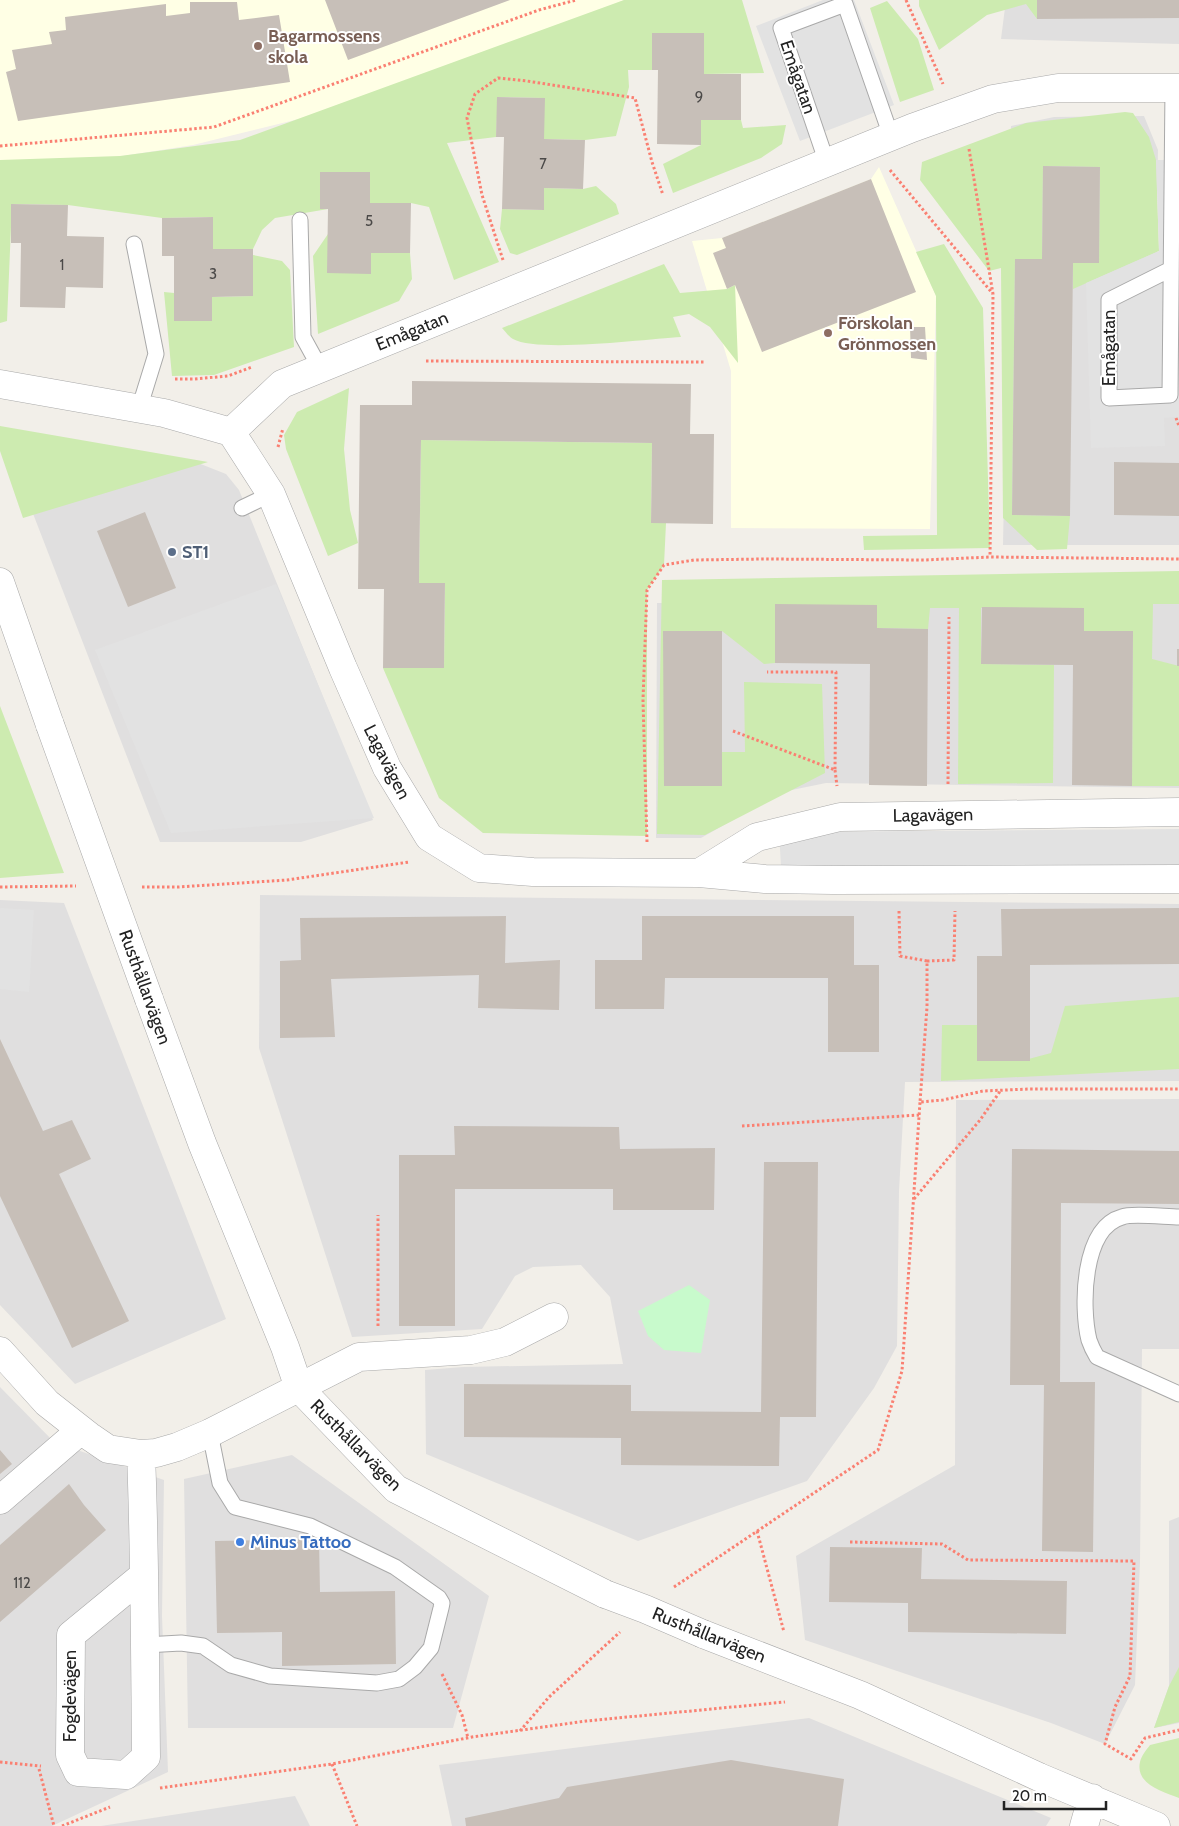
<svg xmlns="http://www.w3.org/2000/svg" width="1179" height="1826" font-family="Cabin,sans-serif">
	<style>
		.residential { fill: #e0dfdf }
		.education { fill: #ffffe5 }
		.grass { fill: #cdebb0 }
		.park { fill: #c8facc }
		.parking { fill: #e2e2e2 }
		.building { fill: #c7bfb8 }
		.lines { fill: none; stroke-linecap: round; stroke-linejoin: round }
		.lane-casing { stroke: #a9a9a9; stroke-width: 17 }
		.street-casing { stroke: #a9a9a9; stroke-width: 29 }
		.path { stroke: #fa8072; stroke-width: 3; stroke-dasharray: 2.5 2.5; stroke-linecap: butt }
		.lane { stroke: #fff; stroke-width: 15 }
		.street { stroke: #fff; stroke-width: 28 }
		.street-bridge-casing { stroke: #a9a9a9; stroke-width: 29; stroke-linecap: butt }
		.street-bridge { stroke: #fff; stroke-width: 28 }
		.education-dot { fill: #8d6e63; stroke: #fff; stroke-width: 2 }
		.service-dot { fill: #5c6f8a; stroke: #fff; stroke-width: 2 }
		.shop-dot { fill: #3f7fe0; stroke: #fff; stroke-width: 2 }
		.labels { text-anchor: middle; stroke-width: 4; stroke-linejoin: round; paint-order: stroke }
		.number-label { font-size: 15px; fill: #4b4948 }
		.education-label { font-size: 18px; font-weight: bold; fill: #785e54; stroke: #fff; text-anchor: start }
		.street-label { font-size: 18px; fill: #222; stroke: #fff }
		.service-label { font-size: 18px; font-weight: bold; fill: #4e5e75; stroke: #fff; text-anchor: start }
		.shop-label { font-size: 18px; font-weight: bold; fill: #366cbe; stroke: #fff; text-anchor: start }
	</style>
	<rect width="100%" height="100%" fill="#f2efe9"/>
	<path class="residential" d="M1006,0h173v44l-178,-5z
		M1144,116l14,34 -2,95 23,153v147h-176l8,-419 43,-9z
		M193,461l33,13 13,16 134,330 -72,22h-141l-140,-362z
		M657,603l522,1v184l-353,-5 -44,9 -81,46h-45z
		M260,895l919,9v177l-274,1 -6,109 -2,155 -23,42 -67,93 -169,60 -212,-87 -1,-84 38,-3 160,-3 -13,-67 -29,-32 -48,2 -18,9 -33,53 -130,8 -93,-289z
		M0,900l64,3 162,416 -151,65 -75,-79z
		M1179,1099v250h-37l-2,213 -5,123 -30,59 -54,-21 -246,-83 -9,-84 159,-91 1,-365z
		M0,1387l54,55 110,38 -2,136 6,156 -116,54h-52z
		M292,1455l197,141 -36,132h-265l-4,-249z
		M1179,1517v206l-25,5 15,-42v-165z
		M809,1718l242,100 -5,8h-594l-13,-61z
		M295,1796l15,30h-209z"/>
	<path class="education" d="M0,0h624l-216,92 -215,53 -193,30z
		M879,167l57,129 -6,233 -199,-1v-157l-39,-130 30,-3 149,-59z"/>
	<path class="grass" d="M624,0h118l22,73 -60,1v-41h-51l-1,37h-24l1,17 -13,49 -31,4 -41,-1v-41l-46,-1 -2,40 -49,6 52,119 -45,18 -25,-73 -18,-4h-41l-50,-31v36l8,1 -53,9 -13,12 -9,19h-40l-1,-32 -50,1 -94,-13 -56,-1 -5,117 -7,2v-163l120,-4 120,-16z
		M919,0h118v19l-11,-15 -39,11 -48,35 -20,-44z
		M887,1l31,38 16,51 -34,12 -30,-94z
		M1125,112l8,1 16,24 7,23 3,91 -86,38v-26h26l1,-96 -57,-1 -1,93h-27l-3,256 58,1 -3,33 -30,1 -34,-32 -2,-250 -12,3 -69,-91 2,-18 104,-39z
		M701,120h40l2,8 43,-3 -4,19 -21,14 -88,35 -10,-29 38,-19z
		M596,186l20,18 3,10 -102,41 -7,-2 -10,-24 2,-20 41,1 1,-22 39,1z
		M328,234l43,39v-20h39l2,26 -13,22 -81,33 -5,-78z
		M944,244l39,64 7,240 -126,2 -1,-14 74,-1 -1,-239 -20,-44z
		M253,255l29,6 8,9 4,77 -80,28 -42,1 -8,-84 10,1v28h38v-24l41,-1z
		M664,264l16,29 47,-4 8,-4 3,78 -28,-36 -21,-13 -16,3 8,20c-34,2 -143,16 -168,2 -4,-2 -8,-8 -11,-11z
		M349,388l-5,61 6,61 8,33 -30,13 -42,-107 -2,-14 13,-23z
		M0,426l208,36 -185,56 -23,-67z
		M421,440l231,3 -1,79 15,1 -2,42 -17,25v246l-164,-3 -44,-35 -56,-130h61l1,-85h-26z
		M1179,571v33h-26l-1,55 27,7v120h-47l1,-155h-49v-23h-103v56l73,1 -1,118 -95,1 1,-176h-29l-2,21 -51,-1 -102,-24v59l-11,1 -42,-33h-58v155h58v-34h23l-1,-70 78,2 3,89 -120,62 -48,-1 5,-254z
		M0,706l64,167 -64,5z
		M1179,997v72l-238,12 1,-56h35l1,36h43l30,-8 14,-47z
		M1179,1667v55l-25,6 15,-42z
		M1179,1738v60c-16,-6 -44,-14 -39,-36 1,-6 7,-13 10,-17z"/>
	<path class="park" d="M689,1285l21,15 -9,53 -37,-3 -16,-14 -10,-25z"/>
	<path class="parking" d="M823,0h31l40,105 -94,36 -44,-115z
		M1156,160h23v257l-15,1 1,28 -74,2 -5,-165 73,-32z
		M276,584l98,234 -203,15 -76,-183z
		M1179,829v37l-164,6 -234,-6 -2,-34z
		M0,908l34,2 -5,82 -29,-3z"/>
	<path class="building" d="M325,0h185l-162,60z
		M1037,0h142v18l-142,1z
		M190,2h47l2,18 40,-5 11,67 -272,39 -12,-49 10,-3 -4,-19 40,-6 -3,-12 17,-2 -1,-13 101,-13v12l24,-3z
		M652,33h52v41h37v46h-40v25l-44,-1 1,-74h-6z
		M497,97l48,1 -1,41 41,1 -2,49 -39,-1v22l-42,-1 2,-72h-8z
		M1043,166l57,1 -1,96h-26l-3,253 -58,-1 3,-256h27z
		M320,172h50v31h41l-1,50h-39v21l-44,-1 1,-64h-8z
		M871,179l45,113 -154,60 -27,-67 -8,4 -14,-36 13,-5 -4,-10z
		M11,204l57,1 -1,31 37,1 -1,51 -37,-1 -1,21 -45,-1 1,-64h-10z
		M213,217v32h40v47l-41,1v24h-38v-65h-12v-38z
		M910,327h15l2,33 -16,-2z
		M412,381l279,3 -1,50h24l-1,90 -62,-1 1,-80 -231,-3 -2,143h26l-1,85h-61l1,-79h-26l2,-184h52z
		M1114,462l65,1v53l-65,-1z
		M145,512l31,76 -48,19 -31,-76z
		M775,604l102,1v23l51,1 -1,157 -58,-1 1,-121 -95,-1z
		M982,607l102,1v23h49l-1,155 -60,-1 1,-120 -92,-1z
		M663,631h59v155h-58z
		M1177,649h2v17h-2z
		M1179,908v56l-149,1v96h-53v-105h25l-1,-47z
		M506,916l-1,47 55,-3 -1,50 -81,-2 1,-33 -148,4 4,58 -55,1v-77l21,-1 -1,-42z
		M642,916h212v49h25v87h-51v-74h-163l-1,31h-69v-49h47z
		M0,1039l43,92 29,-11 19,39 -32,15 70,147 -57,27 -72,-152z
		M454,1126l165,1 1,22 95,-1 -1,62h-101v-21h-158v137h-56v-171h56z
		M1012,1149l167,2v53l-118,-1 -1,179h35l-2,170 -51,-1 2,-166h-34z
		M764,1162h54l-2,255h-36l-1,49 -158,-1v-27l-157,-1v-53l167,1v26l130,1z
		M0,1450l12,14 -12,10z
		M69,1484l15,21 22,25 -106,92v-77z
		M319,1539l1,53 75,-1 1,73 -114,2v-34l-65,1 -2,-92z
		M830,1547l92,1 -1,31 146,2 -1,53 -158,-2v-29l-79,-1z
		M731,1760l113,19 -6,47h-372l-1,-8 94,-20 8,-11z"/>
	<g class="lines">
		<g class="lane-casing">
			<path id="lane" d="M827,163l-46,-135 64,-24 46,132
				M300,220l3,117 17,31
				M134,244l22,110 -17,55
				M1171,269l-62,31v98l61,-3 3,-307
				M242,508l29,-14
				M1179,1217c-13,0 -47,-4 -57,0 -40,11 -41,90 -33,123 2,6 5,12 8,17l82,37
				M145,1645l36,-2 22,3 28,19 39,11 107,7 22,-4 16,-12 16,-19 10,-40 1,-5 -3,-5 -44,-31 -85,-41 -75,-19 -15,-24 -10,-50"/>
		</g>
		<g class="street-casing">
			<path id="street" d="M0,384l164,29 67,19
				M231,432l40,62 72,174 44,100 42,69 50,31 54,4 166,1 66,6 68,1 346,-1
				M231,432l51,-48 630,-256 81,-29 65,-11h121
				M0,582l50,143
				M699,873l58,-36 83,-20 339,-5
				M149,999l53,144 83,204 14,41 97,101 209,105
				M0,1351l47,52 42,33 19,13 33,5 15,-1 21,-6 33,-14 149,-76 112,-7 34,-8 49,-25
				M141,1454c4,101 4,202 5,303l-20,18 -48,-3 -8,-17 1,-120 73,-60
				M0,1500l81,-70
				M703,1634l157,61 179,82 117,49
				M1084,1826l8,-28"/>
		</g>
		<path class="path" d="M906,0l37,84
			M0,146l214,-19 325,-117 37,-10
			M969,149l24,145 -3,263
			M890,170l103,124
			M503,260l-21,-65 -15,-77 8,-24 23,-16 29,3 108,17 17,64 11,33
			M426,361l279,1
			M175,379h19l34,-3 24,-9
			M1176,418l3,8
			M278,447l5,-19
			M733,731l102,39 1,-98h-69
			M835,770l2,16
			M948,784l1,-167
			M647,842l-4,-142 4,-110 17,-25 30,-5 70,-1 160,1 66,-3 189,2
			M0,887l76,-1
			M142,887h36l109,-7 122,-18
			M899,911l1,45 27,5v46l-7,95 23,-2 40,-9 46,-2h150
			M927,961l27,-1 1,-49
			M742,1126l177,-11
			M914,1199l66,-79 21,-30
			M378,1326v-111
			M757,1531l27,101
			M850,1542l92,2 26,16 166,1 -4,115 -15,31 -10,37 26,15 14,-21 34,-8
			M674,1587l204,-137 24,-79 18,-269
			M442,1674l20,41 6,23
			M520,1731l29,-34 71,-65
			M0,1762l41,4
			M332,1764l25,62
			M39,1769l15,57
			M160,1788l172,-24 140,-27 114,-16 199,-19
			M62,1826l48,-19"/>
		<use href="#lane" class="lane"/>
		<use href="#street" class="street"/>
		<g class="street-bridge-casing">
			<path id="street-bridge" d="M50,725l99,274
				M605,1594l40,15 58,25"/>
		</g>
		<use href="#street-bridge" class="street-bridge"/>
	</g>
	<g class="education-dot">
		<circle cx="258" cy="46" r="5"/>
		<circle cx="828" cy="333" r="5"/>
	</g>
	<circle class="service-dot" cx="172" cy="552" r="5"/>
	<circle class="shop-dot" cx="240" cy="1542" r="5"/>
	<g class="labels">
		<g class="number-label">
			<text x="699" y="102">9</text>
			<text x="543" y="169">7</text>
			<text x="369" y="226">5</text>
			<text x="62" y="270">1</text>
			<text x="213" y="279">3</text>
			<text x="22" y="1588">112</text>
		</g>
		<g class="education-label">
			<text x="268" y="42">Bagarmossens<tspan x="268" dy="21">skola</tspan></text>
			<text x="838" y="329">Förskolan<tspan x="838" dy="21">Grönmossen</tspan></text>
		</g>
		<g class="street-label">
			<text transform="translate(798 77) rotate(71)" y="6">Emågatan</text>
			<text transform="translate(412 331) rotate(-22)" y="6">Emågatan</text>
			<text transform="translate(1109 348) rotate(-90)" y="6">Emågatan</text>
			<text transform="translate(387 762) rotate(63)" y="6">Lagavägen</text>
			<text transform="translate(933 815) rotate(-1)" y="6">Lagavägen</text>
			<text transform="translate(145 987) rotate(70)" y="6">Rusthållarvägen</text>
			<text transform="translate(356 1445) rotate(45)" y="6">Rusthållarvägen</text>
			<text transform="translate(709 1635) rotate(22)" y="6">Rusthållarvägen</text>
			<text transform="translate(70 1696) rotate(-90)" y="6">Fogdevägen</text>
		</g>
		<g class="service-label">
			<text x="182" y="558">ST1</text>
		</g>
		<g class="shop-label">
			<text x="250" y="1548">Minus Tattoo</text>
		</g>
	</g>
	<path d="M1004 1801v8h102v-8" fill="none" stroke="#222222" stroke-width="2.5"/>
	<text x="1012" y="1801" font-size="15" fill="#222222" stroke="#ffffff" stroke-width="4" paint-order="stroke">20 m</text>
</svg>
